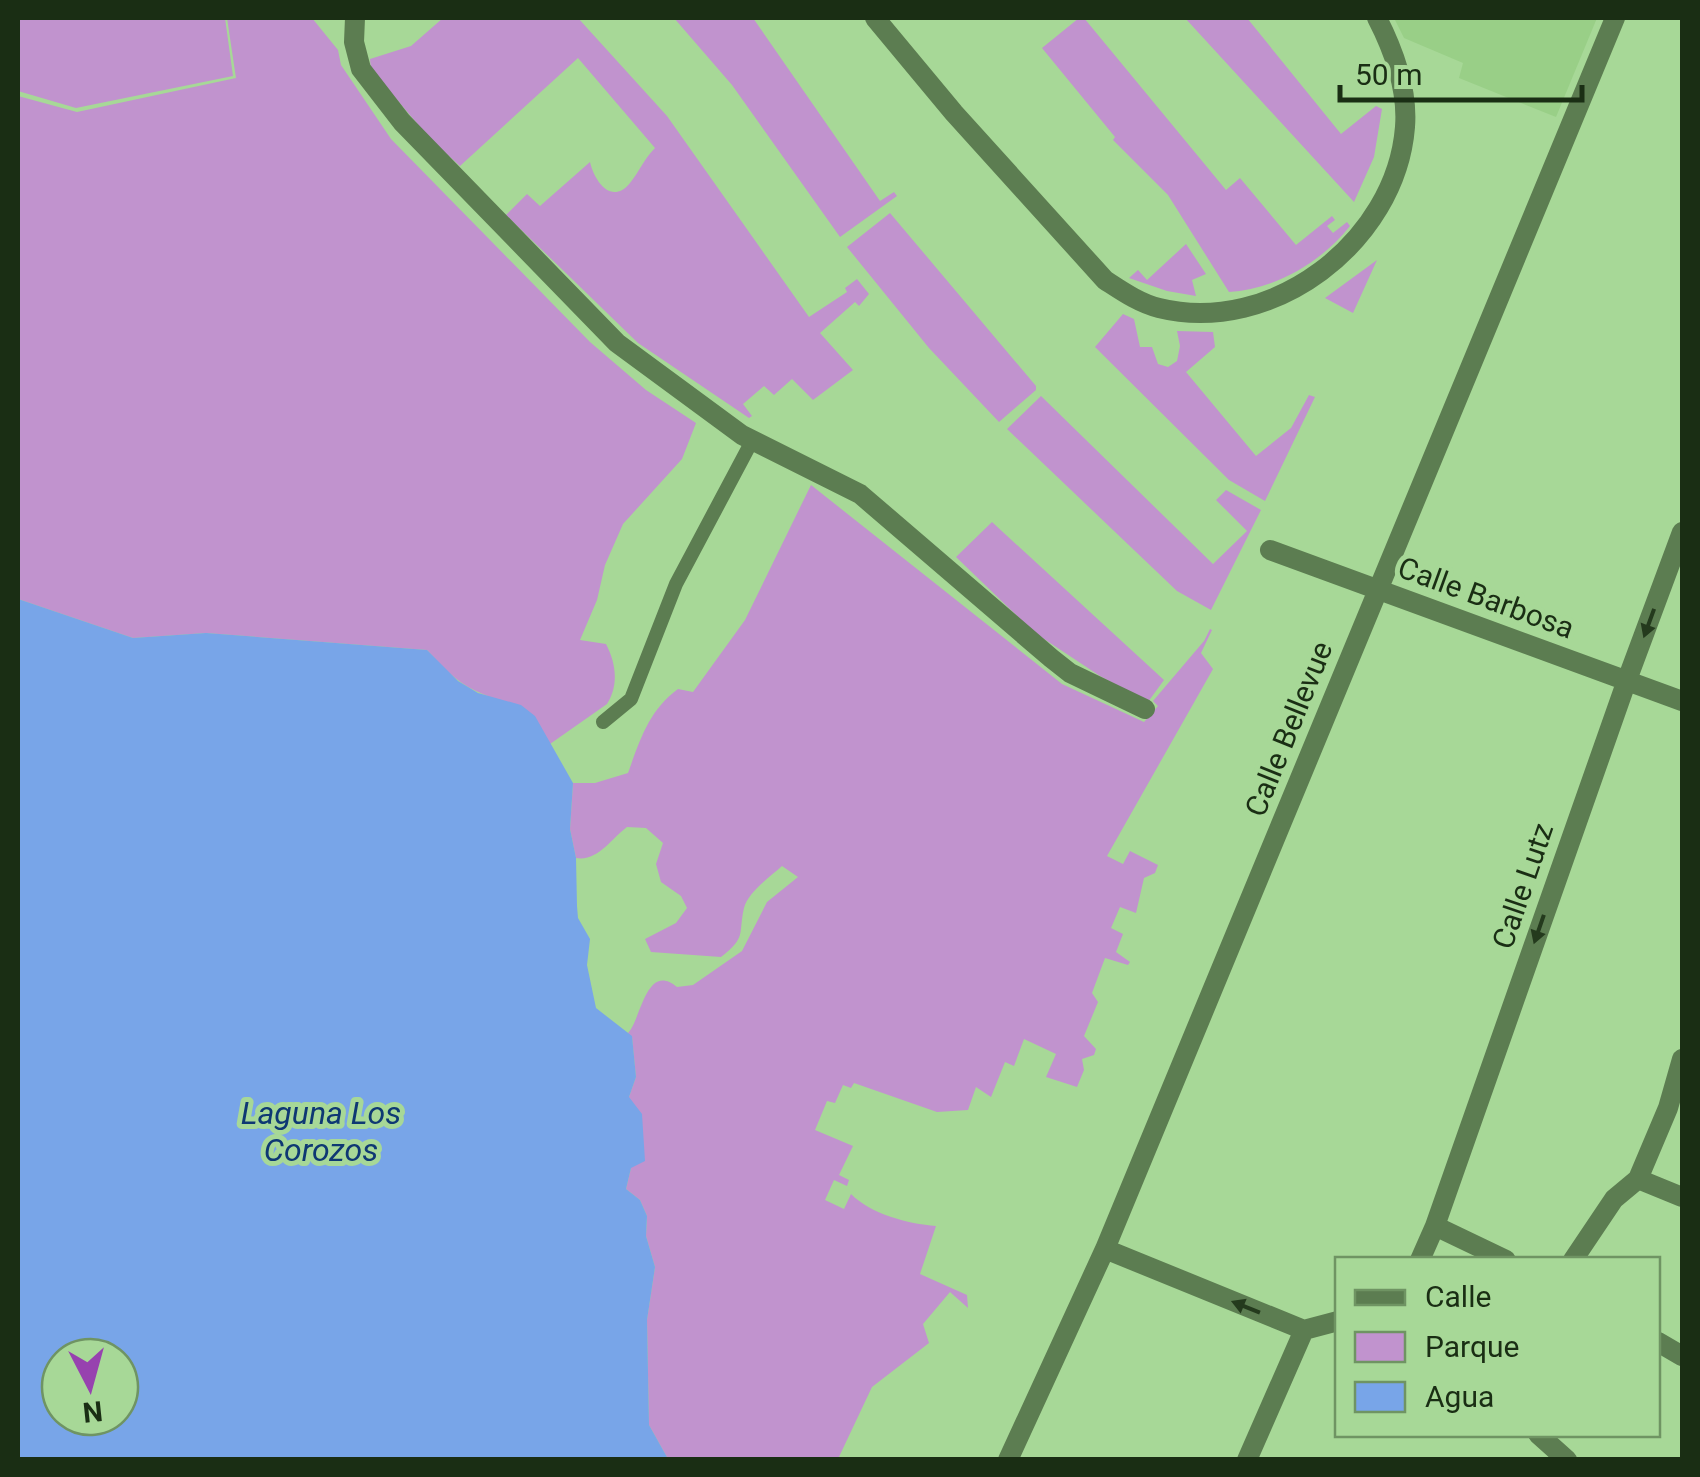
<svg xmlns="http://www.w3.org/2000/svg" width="1700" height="1477" font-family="Roboto,sans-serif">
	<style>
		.built { fill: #99cf87 }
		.green { fill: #c193ce }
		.water { fill: #78a5e8; fill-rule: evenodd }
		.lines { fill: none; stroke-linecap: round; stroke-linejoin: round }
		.lane { stroke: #5c7d51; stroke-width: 14 }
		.street { stroke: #5c7d51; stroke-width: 20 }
		.oneway { fill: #243a1d }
		.labels { text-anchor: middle; stroke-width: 10; stroke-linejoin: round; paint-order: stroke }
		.street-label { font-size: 30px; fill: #1a2e14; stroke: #a7d897 }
		.water-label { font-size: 32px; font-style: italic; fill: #0e3873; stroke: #a7d897 }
	</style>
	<rect width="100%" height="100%" fill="#a7d897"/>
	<path class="built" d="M1394,18h203l-41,99 -97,-39 4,-15 -59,-25z"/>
	<path class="green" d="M18,18h207l8,58 -157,32 -58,-17z
		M227,18h85l26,32 3,15 50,74 199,203 56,48 50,33 -14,36 -59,65 -18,41 -8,35 -17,40 26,4c10,19 13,41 1,60l-57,40c-28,-52 -29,-32 -74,-53 -20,-9 -34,-25 -49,-41l-221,-17 -73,5 -115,-39v-503l59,16 159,-34z
		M443,18h135l89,98 142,201 38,-25 -2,-4 12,-9 12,15 -10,12 -4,-4 -35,31 33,37 -40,30 -21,-21 -18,16 -10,-9 -21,18 9,12 -3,2 -111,-75 -132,-128 21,-21 13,12 50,-44c4,18 21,44 40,21 9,-11 14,-24 25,-35l-77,-90 -118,108 -29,-26 -60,-71 -1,-10 41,-13z
		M674,18h79l127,183 14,-9 3,4 -57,41 -108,-152z
		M1079,18h5l142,172 14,-12 56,67 36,-29 3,4 -8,6 6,7 14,-11 3,4c-28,36 -76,64 -121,66l-61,-97 -55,-55 2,-3 -73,-89z
		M1185,18h62l94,116 35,-28 6,3 -8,48 -20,45z
		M890,213l146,173v4l-37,32 -70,-74 -82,-101z
		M1186,244l20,30 -14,6 4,16 -29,-5 -38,-13 9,-8 9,10z
		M1377,260l-24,53 -28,-15z
		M1123,314l11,5 6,28h12l6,17 10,3 9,-6 3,-15 -3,-15 36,1 2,15 -29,25 70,84 35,-28 18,-33 6,2 -50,104 -36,-21 -134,-133z
		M1041,396l172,168 34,-33 -31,-31 10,-10 35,20 -50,100 -34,-19 -170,-162z
		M811,485l251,199 82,38 14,-16 -5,-5 51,-60 6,-12 2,1 -11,23 12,16 -106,187 16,8 7,-13 28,14 -3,8 -11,5 -8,35 -16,-6 -9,21 12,6 -7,18 14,10 -2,3 -23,-7 -13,35 6,9 -14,34 12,13 -2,6 -12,4 2,11 -7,17 -31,-10 10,-23 -32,-15 -10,27 -9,-4 -14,35 -15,-10 -8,23 -31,2 -83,-29 -3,5 -8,-3 -8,18 -8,-2 -12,29 38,16 -14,29 10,5 -2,6 -13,-6 -9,20 19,9 7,-15c20,20 57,30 85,32l-16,48 47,21 1,13 -18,-16 -27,32 6,19 -57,44 -34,72h-170l-19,-34 -2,-105 8,-53 -9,-31 1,-20 -7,-16 -14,-11 5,-21 -2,-71 7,-20 -4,-40 -4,-4c13,-13 18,-72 49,-46l16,-2 49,-34 25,-49 31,-25 -16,-11c-12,11 -34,26 -38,42 -6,26 3,29 -23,49l-70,-5 -6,-13 31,-16 11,-15 -6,-12 -20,-14 -5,-18 7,-21 -17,-15 -19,-1c-16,12 -30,35 -51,31l-6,-29 3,-46h22l33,-10c12,-33 21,-63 50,-84l15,3 52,-72z
		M992,522l172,158 -16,22 -48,-26 -65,-43 -79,-76z"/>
	<path class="water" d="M18,599l115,39 73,-5 221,17 31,31 20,12 43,12 14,11 38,67 -3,46 6,29 1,48 1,12 12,21 -3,26 9,43 36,28 4,41 -7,20 13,17 3,47 -14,7 -5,21 14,11 7,16 -1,20 9,31 -8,53 2,105 19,34h-650zM60,1357h60v60h-60z"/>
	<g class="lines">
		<path class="lane" d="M603,722l28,-23 45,-115 76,-143"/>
		<path class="street" d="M355,18l-1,24 7,27 41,53 215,221 125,92 118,59 191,164 19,15 75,36
			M875,18l79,95 151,167c17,11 34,23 54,28 113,28 237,-66 246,-181 3,-38 -11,-76 -28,-109
			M1270,550l412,151
			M1638,1179l44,18
			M1435,1226l71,34
			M1105,1249l199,81 34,-9
			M1420,1260l15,-34 192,-546 55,-148
			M1573,1260l41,-61 24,-20 30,-71 14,-49
			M1658,1342l24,14
			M1538,1434l29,26
			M1008,1460l97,-211 510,-1231
			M1247,1460l57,-130"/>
	</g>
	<defs><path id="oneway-solid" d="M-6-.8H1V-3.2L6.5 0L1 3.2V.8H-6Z" transform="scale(2.5)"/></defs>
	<g class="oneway">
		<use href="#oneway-solid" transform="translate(1649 623) rotate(110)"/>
		<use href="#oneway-solid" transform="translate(1539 929) rotate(109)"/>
		<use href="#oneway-solid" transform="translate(1246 1307) rotate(-158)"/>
	</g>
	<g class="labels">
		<g class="street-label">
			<text transform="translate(1486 598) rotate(20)" y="10">Calle Barbosa</text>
			<text transform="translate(1289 729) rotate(-68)" y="10">Calle Bellevue</text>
			<text transform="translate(1523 886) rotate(-71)" y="10">Calle Lutz</text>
		</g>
		<g class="water-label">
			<text x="321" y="1124">Laguna Los<tspan x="321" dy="37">Corozos</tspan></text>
		</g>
	</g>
	<rect width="1700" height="1477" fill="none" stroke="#1a2e14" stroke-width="40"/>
	<rect x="1335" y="1257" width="325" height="180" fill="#a7d897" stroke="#6f9463" stroke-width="2.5"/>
	<rect x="1355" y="1290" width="50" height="15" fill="#5c7d51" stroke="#6f9463" stroke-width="2.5"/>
	<text x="1425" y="1307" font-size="30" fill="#1a2e14">Calle</text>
	<rect x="1355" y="1332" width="50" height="30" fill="#c193ce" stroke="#6f9463" stroke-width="2.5"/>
	<text x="1425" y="1357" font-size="30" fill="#1a2e14">Parque</text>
	<rect x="1355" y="1382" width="50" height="30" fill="#78a5e8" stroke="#6f9463" stroke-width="2.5"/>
	<text x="1425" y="1407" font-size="30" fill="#1a2e14">Agua</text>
	<g transform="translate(90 1387) rotate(174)"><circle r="48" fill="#a7d897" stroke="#6f9463" stroke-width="2.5"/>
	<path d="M0-8L18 38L0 25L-18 38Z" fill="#9742af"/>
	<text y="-15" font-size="28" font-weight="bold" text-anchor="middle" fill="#1a2e14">N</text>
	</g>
	<path d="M1340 85v15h242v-15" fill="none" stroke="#1a2e14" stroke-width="5"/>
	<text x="1355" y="85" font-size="30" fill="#1a2e14" stroke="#a7d897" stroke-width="8" paint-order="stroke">50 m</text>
</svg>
